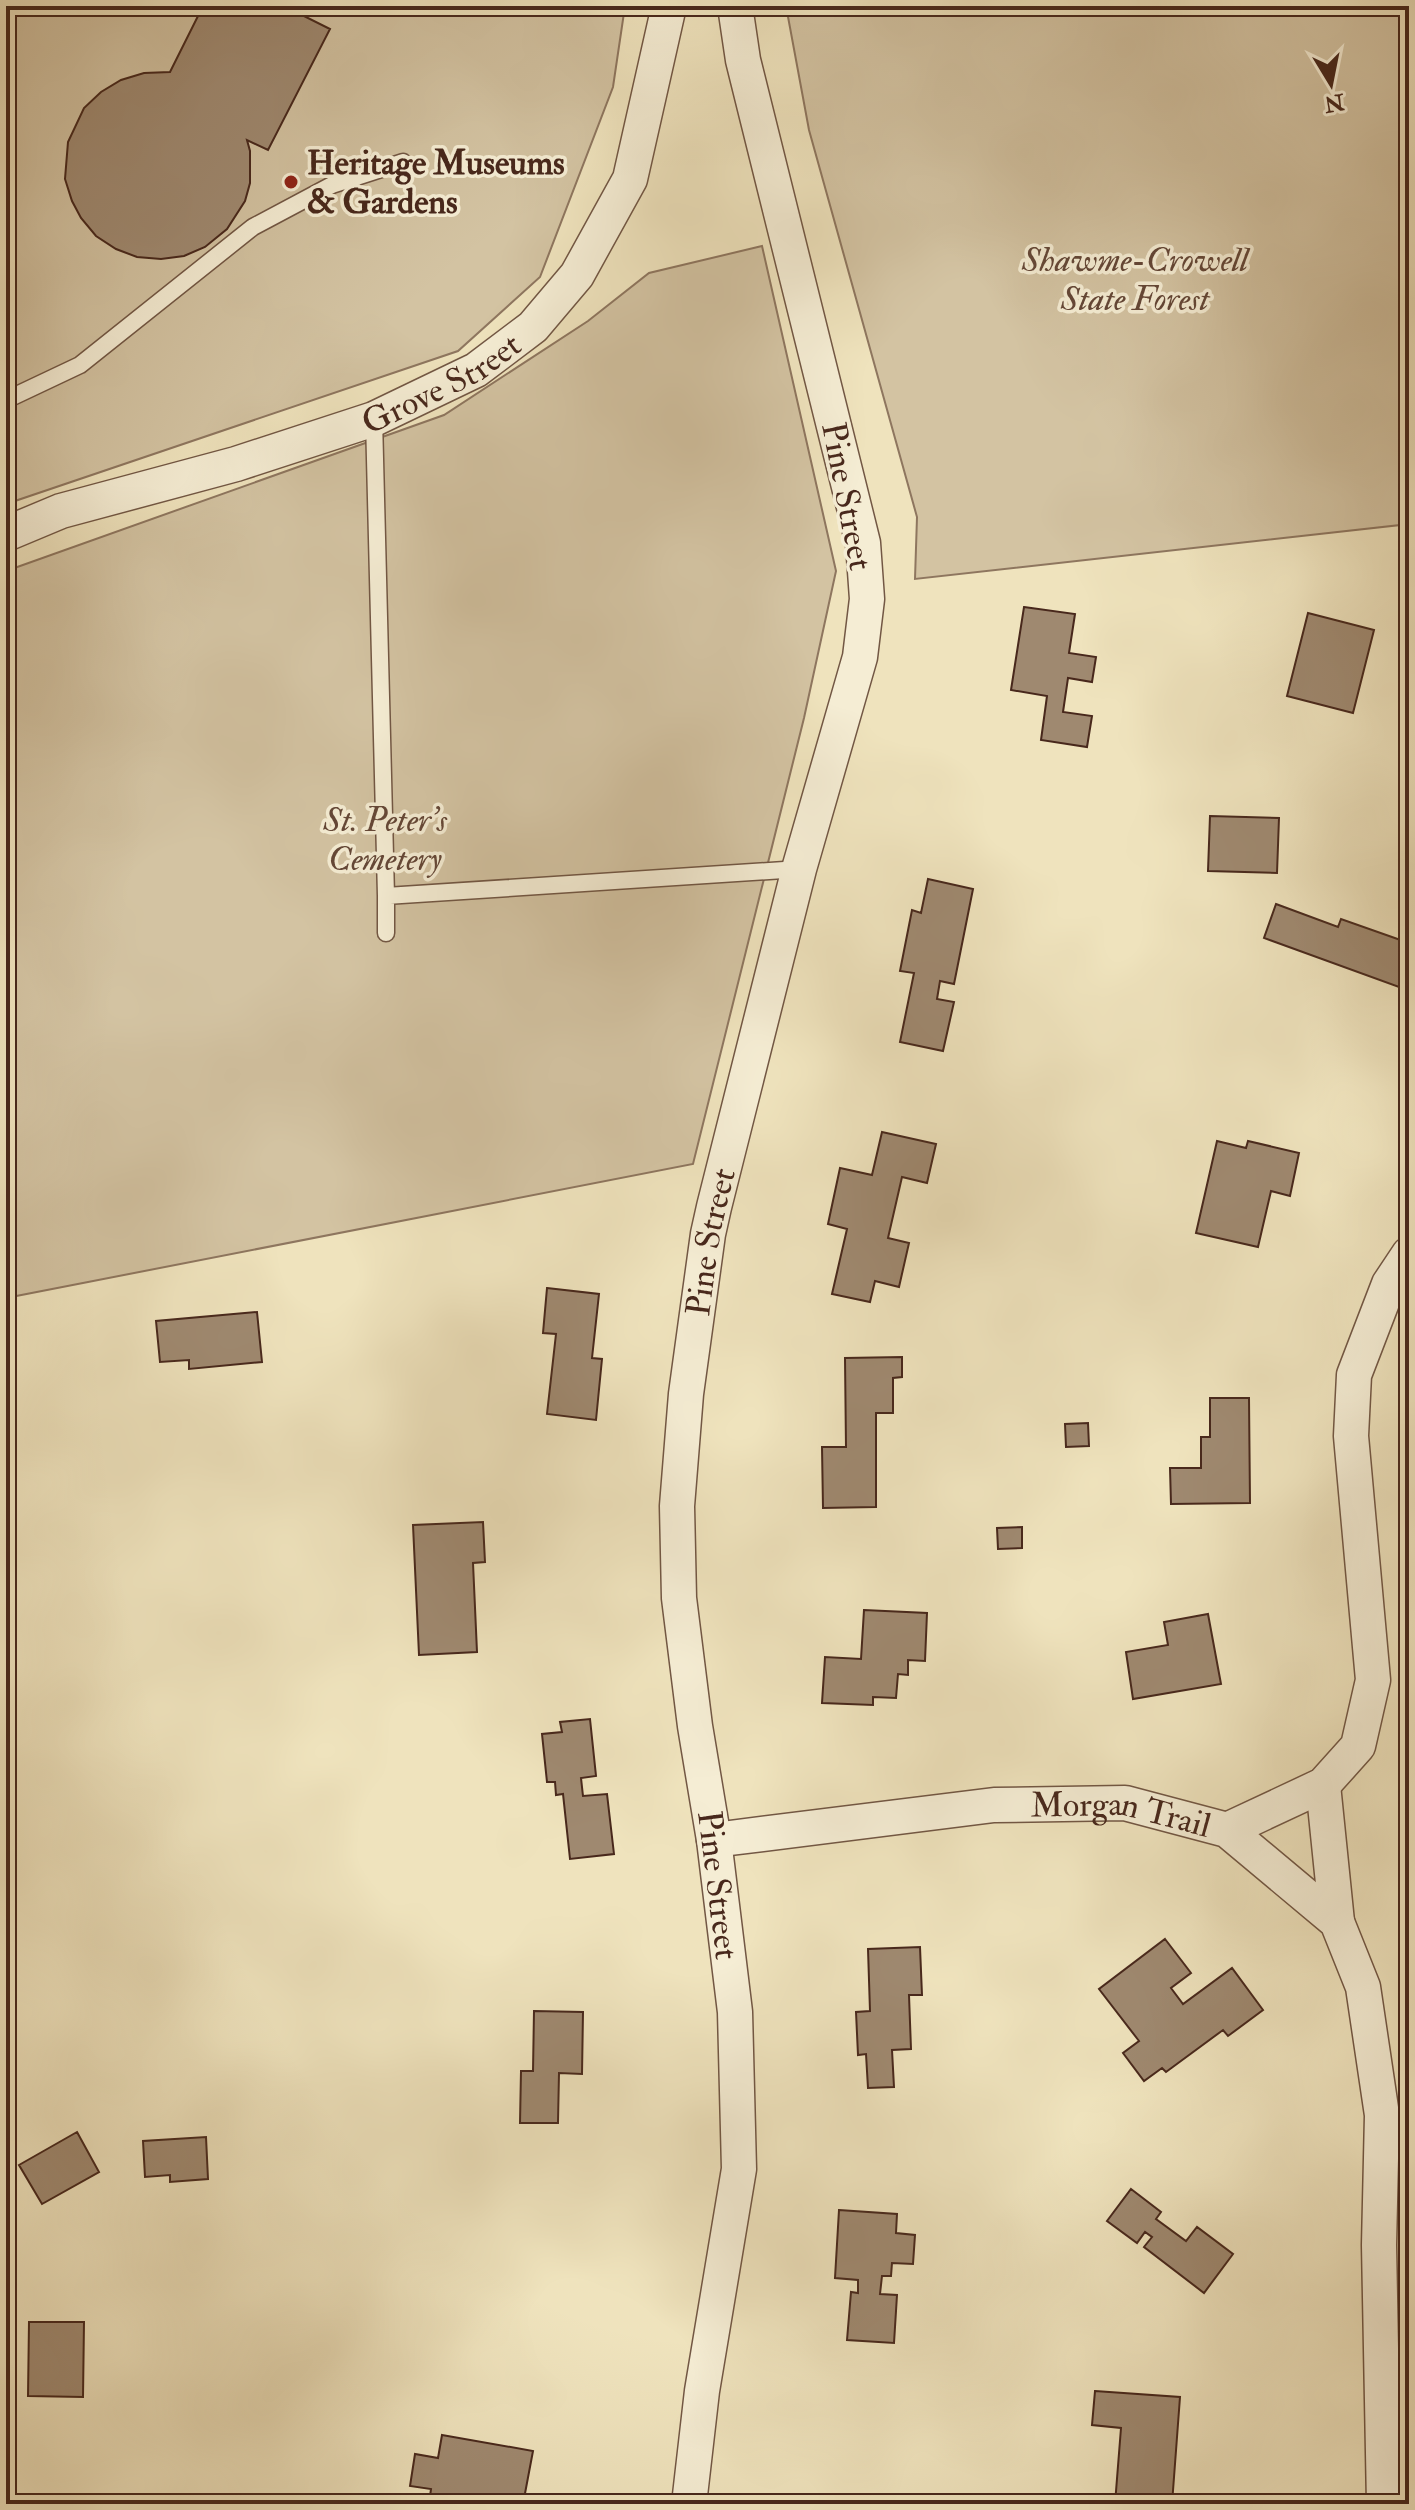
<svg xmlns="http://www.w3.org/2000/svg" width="1415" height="2510" font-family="'IM FELL Double Pica',serif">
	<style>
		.green { fill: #d3c3a2; stroke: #8e765f; stroke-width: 2 }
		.building { fill: #9f8970; stroke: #48281c; stroke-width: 2 }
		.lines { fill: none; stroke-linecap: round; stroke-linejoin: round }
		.service-casing { stroke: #725744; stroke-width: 19 }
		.minor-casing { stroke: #725744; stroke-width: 37 }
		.service { stroke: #f5edd4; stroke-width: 16 }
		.minor { stroke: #f5edd4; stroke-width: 34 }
		.poi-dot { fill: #8f2418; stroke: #f5edd4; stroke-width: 3 }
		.labels { text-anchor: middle; stroke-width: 7; stroke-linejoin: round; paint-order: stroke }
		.poi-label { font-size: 34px; font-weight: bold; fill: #48281c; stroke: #f5edd4; text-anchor: start }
		.park-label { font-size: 34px; font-style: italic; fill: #644737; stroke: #f5edd4 }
		.street-label { font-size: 34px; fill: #48281c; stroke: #f5edd4 }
	</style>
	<rect width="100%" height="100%" fill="#efe3bd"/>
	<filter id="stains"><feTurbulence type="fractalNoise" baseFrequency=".0025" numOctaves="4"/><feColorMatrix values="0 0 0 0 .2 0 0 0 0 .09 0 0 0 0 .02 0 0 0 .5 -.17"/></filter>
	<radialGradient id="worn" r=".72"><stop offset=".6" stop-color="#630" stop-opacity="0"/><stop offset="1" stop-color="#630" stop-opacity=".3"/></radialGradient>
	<path class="green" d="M6,6h619l-12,81 -73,190 -82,74 -452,153z
		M786,6h623v518l-494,55 2,-62 -108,-387z
		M762,246l74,325 -32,147 -111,446 -687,134v-727l438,-156 144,-94 61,-48z"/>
	<path class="building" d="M203,6h81l46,23 -62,121 -21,-10 3,11v32l-5,18 -18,28 -22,18 -21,9 -23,3 -24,-2 -21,-8 -20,-13 -15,-18 -9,-17 -7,-22 3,-37 16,-34 17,-16 20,-12 23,-7 26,-1z
		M1024,607l51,7 -6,39 27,4 -4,25 -24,-4 -5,34 29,4 -5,31 -46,-7 6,-44 -36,-6z
		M1308,613l66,17 -21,83 -66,-17z
		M1210,816l69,2 -2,55 -69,-2z
		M928,879l45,10 -19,95 -14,-3 -3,18 17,3 -11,49 -43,-9 14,-69 -14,-2 12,-61 9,3z
		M1276,904l62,23 3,-8 68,24v16l-10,28 -135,-49z
		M882,1132l54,12 -9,39 -25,-6 -14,61 21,5 -10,44 -24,-6 -5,21 -38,-8 15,-65 -19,-5 12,-56 32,7z
		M1217,1141l29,7 2,-7 51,12 -9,43 -19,-5 -13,56 -62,-14z
		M547,1288l52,6 -7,64 10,1 -6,61 -49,-6 9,-80 -13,-1z
		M257,1312l5,50 -73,7v-9l-29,2 -4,-41z
		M902,1357v20l-9,1v35h-17v94l-53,1 -1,-61h24l-1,-89z
		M1210,1398h39l1,105 -79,1 -1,-36h31v-31h9z
		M1088,1423l1,23 -23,1 -1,-23z
		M483,1522l2,40 -12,1 4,89 -58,3 -6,-130z
		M1022,1527v21l-24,1 -1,-21z
		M864,1610l63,3 -2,48 -17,-1v15l-10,-1 -2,24 -23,-1v8l-51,-2 3,-46 36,2z
		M1208,1614l13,70 -88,15 -7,-47 42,-7 -4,-23z
		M590,1719l6,57 -15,2 2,18 24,-2 7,60 -44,5 -7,-65 -7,1 -1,-13h-8l-5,-48 20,-2 -2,-10z
		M1165,1939l26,34 -20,15 12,16 49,-36 31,42 -35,26 -5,-6 -57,42 -4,-4 -18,13 -21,-28 16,-12 -40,-52z
		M920,1947l2,48h-13l2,54 -19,1 2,37 -26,1 -2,-34 -8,1 -2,-43 14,-1 -2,-62z
		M534,2011l49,1 -1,62 -23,-1 -1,50h-38l1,-52h12z
		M77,2132l22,40 -57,32 -23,-39z
		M206,2137l2,42 -38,3v-7l-25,2 -2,-36z
		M1131,2189l30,23 -5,7 30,22 11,-14 36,27 -29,39 -60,-46 8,-10 -7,-5 -8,11 -30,-22z
		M839,2210l58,4 -1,19 19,2 -2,29 -21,-1 -1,13h-9l-2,18 17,1 -3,48 -47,-3 4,-48 7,1v-13l-23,-2z
		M29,2322h55l-1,75 -55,-1z
		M1095,2391l85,6 -8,107h-57l6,-76 -29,-3z
		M442,2435l91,16 -10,53 -45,-7 -1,7h-48l2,-15 -21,-3 5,-32 23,4z"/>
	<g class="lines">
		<g class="service-casing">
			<path id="service" d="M6,400l74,-35 173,-138 79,-42 71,-23
				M374,419l12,477 413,-27
				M386,933v-37"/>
		</g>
		<g class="minor-casing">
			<g id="minor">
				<path id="s1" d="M6,534l55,-23 175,-47 138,-45 102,-49 57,-43 44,-52 53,-96 39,-173"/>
				<path d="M1323,1785l14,137"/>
				<path d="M1227,1830l96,-45 35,-39 15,-66 -22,-244 3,-61 35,-91 20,-30"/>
				<path id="s2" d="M714,1840l280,-35 131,-2 102,27 110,92 26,65 19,128 -3,130 5,259"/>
				<path id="s3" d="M689,2504l13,-113 37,-222 -4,-157 -21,-172 -19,-114 -16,-128 -2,-92 9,-112 22,-160 6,-27 85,-338 61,-212 7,-58 -4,-56 -120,-483 -8,-54"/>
			</g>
		</g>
		<use href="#service" class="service"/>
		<use href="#minor" class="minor"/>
	</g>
	<circle class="poi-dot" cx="291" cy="182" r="8"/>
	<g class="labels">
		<g class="poi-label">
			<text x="307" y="174">Heritage Museums<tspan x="307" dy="39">&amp; Gardens</tspan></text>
		</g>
		<g class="park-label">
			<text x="1135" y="271">Shawme-Crowell<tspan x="1135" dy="39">State Forest</tspan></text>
			<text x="385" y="831">St. Peter's<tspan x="385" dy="39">Cemetery</tspan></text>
		</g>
		<g class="street-label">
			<text dy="12" stroke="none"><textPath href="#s1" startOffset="462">Grove Street</textPath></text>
			<text transform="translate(848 496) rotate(79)" y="12">Pine Street</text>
			<text dy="12" stroke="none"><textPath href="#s3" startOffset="1272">Pine Street</textPath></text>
			<text dy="12" stroke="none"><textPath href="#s2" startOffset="410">Morgan Trail</textPath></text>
			<text transform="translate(719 1885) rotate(83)" y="12">Pine Street</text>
		</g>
	</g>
	<rect width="1415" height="2510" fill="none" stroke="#efe3bd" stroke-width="32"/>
	<rect x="8" y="8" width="1399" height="2494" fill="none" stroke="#48281c" stroke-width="4"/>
	<rect x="16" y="16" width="1383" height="2478" fill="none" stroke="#48281c" stroke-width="2"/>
	<g transform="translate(1331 84) rotate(170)" stroke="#f5edd4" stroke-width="6" paint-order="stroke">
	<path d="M0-6L14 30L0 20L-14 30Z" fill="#48281c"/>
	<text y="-12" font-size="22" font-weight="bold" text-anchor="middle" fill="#48281c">N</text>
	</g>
	<rect width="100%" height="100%" filter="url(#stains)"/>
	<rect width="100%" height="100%" fill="url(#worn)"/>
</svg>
